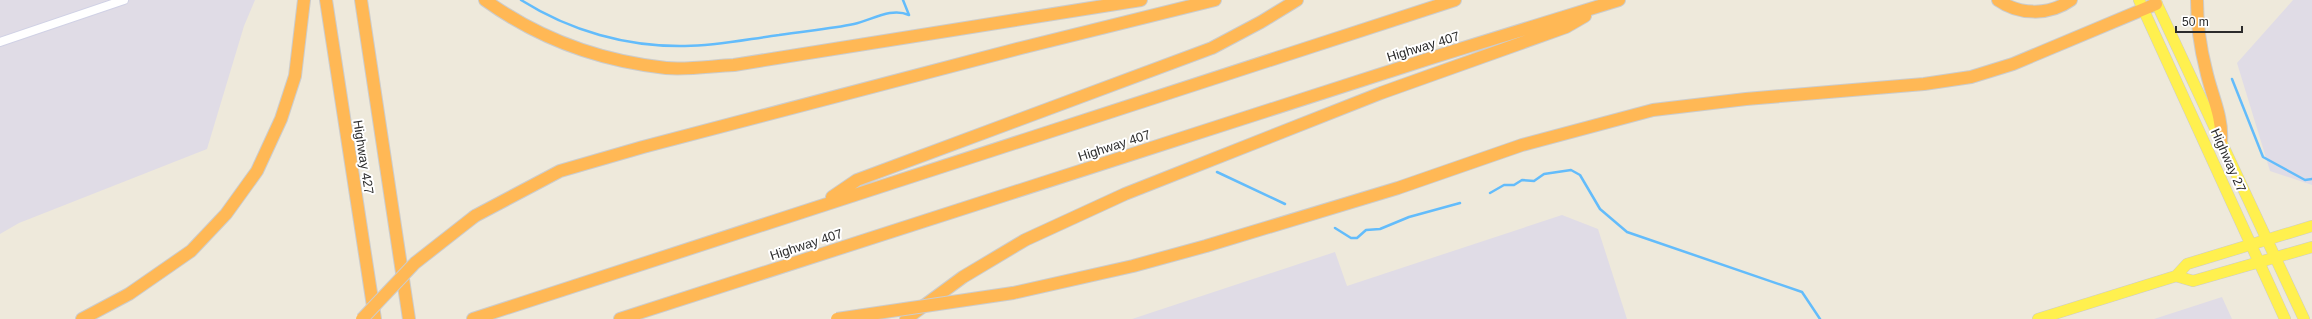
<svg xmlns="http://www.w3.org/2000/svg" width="2312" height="319" font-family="Helvetica,sans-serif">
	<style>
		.industrial { fill: #e0dce6 }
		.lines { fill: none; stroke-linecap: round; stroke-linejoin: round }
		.stream { stroke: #63bcfb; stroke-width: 2.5 }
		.minor-casing { stroke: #d0d1e5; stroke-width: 10 }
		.major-casing { stroke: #ccc; stroke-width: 12 }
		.highway-casing { stroke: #ccc; stroke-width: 14 }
		.minor { stroke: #fff; stroke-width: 8 }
		.major { stroke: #fff04f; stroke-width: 11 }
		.highway { stroke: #ffb855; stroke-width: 12 }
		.highway-bridge-casing { stroke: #ccc; stroke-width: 14; stroke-linecap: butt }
		.highway-bridge { stroke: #ffb855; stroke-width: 12 }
		.labels { text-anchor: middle; stroke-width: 4; stroke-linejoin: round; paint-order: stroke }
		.street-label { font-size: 13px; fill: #2b2b2b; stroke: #fff }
	</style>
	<rect width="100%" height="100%" fill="#eee9db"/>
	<path class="industrial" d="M0,0h255l-11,26 -37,123 -188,74 -19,11z
		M2293,0h19v185l-42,-14 -33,-108z
		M1562,215l36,14 29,90h-495l203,-67 12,34z
		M2222,297l10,22h-78z"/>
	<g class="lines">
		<path class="stream" d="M521,0c49,31 106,47 164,46 32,0 63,-7 94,-11 25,-4 51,-6 75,-11 18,-4 37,-17 55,-9
			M903,0l6,15
			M2232,79l31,78 42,23 7,-1
			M1217,172l68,32
			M1490,193l14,-8h10l8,-5 12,1 10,-7 27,-4 9,5 20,34 27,23 175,60 18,27
			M1335,228l16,10h6l9,-8 14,-1 29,-12 51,-14"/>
		<g class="minor-casing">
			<path id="minor" d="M0,42l124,-42"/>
		</g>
		<g class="major-casing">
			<path id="major" d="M2139,0l146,319
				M2155,0l149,319
				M2176,276l17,5 119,-34
				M2038,319l138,-43 11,-12 125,-38"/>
		</g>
		<g class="highway-casing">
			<path id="highway" d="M326,0l49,319
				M361,0l48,319
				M485,0c54,39 115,61 181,68 22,2 46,-2 68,-3l407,-65
				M1998,0c21,15 51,16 73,0
				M2197,0c0,24 3,47 9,70 5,24 17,46 15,71
				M832,197l25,-17 355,-132 49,-26 36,-22
				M475,216l85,-45 83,-24 378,-99 194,-48
				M1013,293l120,-27 73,-20 192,-58 124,-43 131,-35 93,-11 178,-15 47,-7 42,-13 143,-60
				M82,319l47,-25 62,-43 35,-37 31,-43 24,-52 14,-43 9,-76
				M473,319l982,-319
				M620,319l811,-261 188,-58
				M906,319l57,-42 62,-37 100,-46 256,-101 185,-66 19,-11"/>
		</g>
		<use href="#minor" class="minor"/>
		<use href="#major" class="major"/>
		<use href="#highway" class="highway"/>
		<g class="highway-bridge-casing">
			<path id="highway-bridge" d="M362,319l53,-56 60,-47
				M837,319l176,-26"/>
		</g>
		<use href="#highway-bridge" class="highway-bridge"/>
	</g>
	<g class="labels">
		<g class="street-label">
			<text transform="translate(1423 46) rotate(-17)" y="5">Highway 407</text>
			<text transform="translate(1114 145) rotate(-18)" y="5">Highway 407</text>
			<text transform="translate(364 157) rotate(81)" y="5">Highway 427</text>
			<text transform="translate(2229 160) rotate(66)" y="5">Highway 27</text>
			<text transform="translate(806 244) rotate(-18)" y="5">Highway 407</text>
		</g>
	</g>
	<path d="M2176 26v6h66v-6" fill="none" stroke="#2b2b2b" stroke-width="2"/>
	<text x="2182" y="26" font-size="12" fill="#2b2b2b" stroke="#ffffff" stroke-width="3" paint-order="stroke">50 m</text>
</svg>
